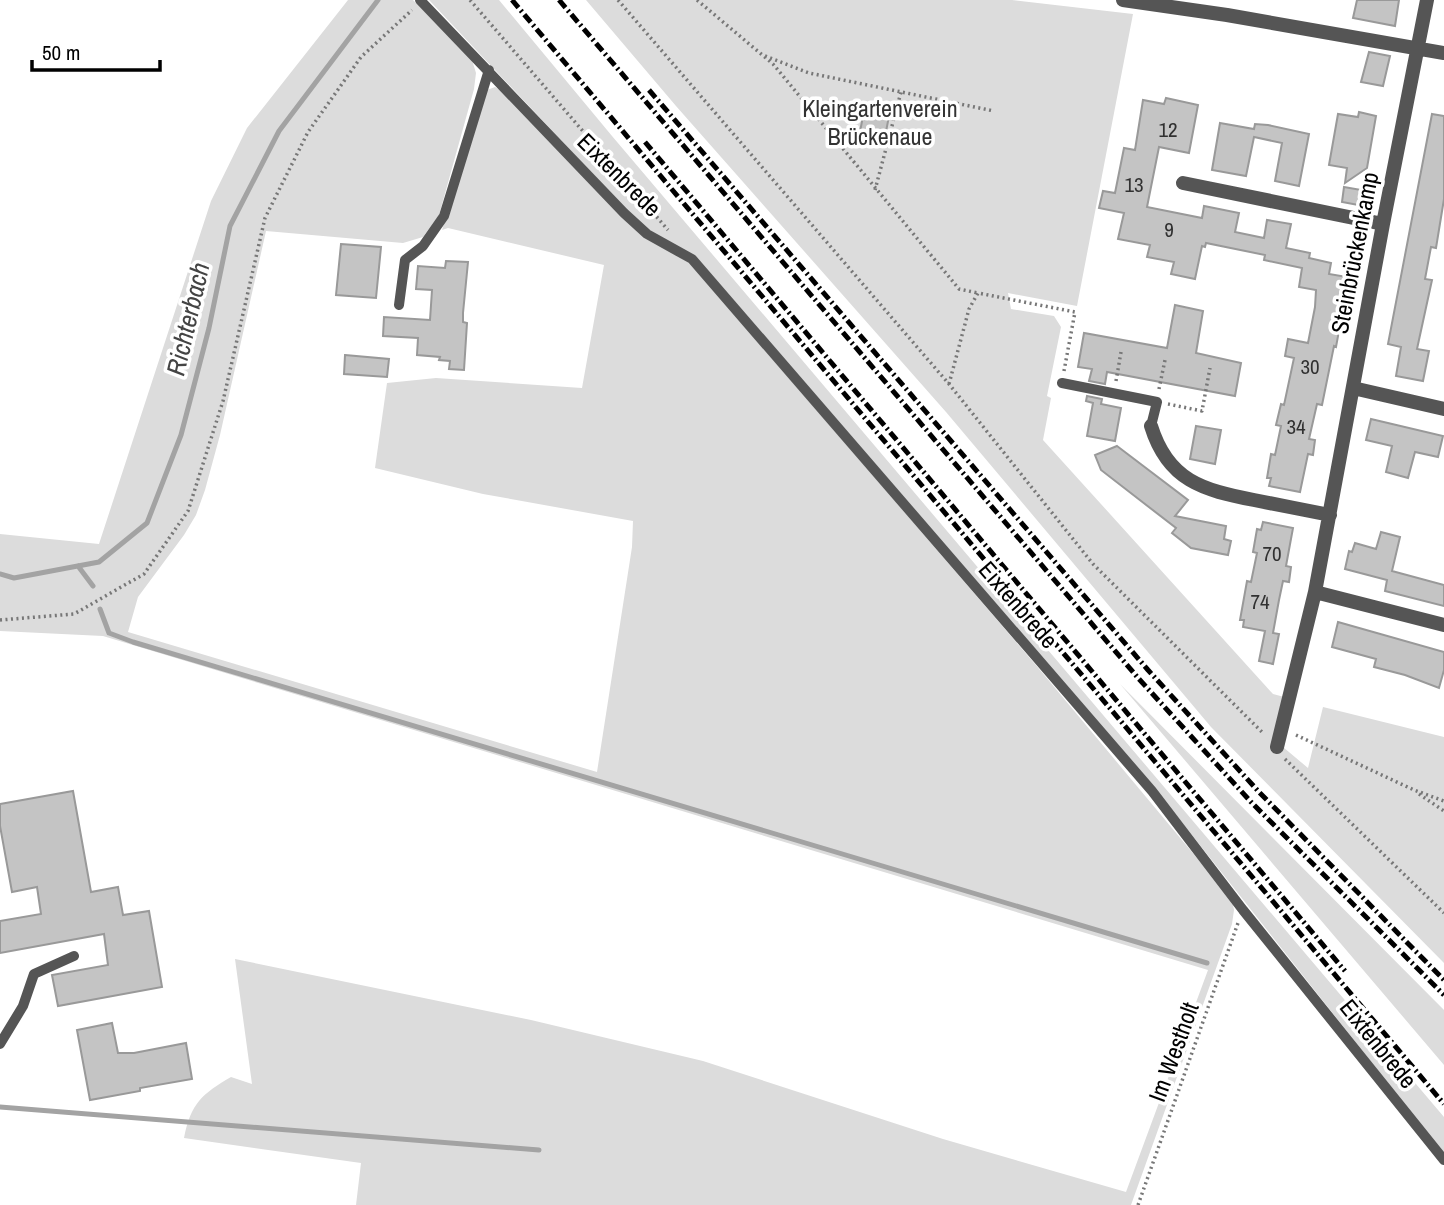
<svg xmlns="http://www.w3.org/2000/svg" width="1444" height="1205" font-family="'Archivo Narrow',sans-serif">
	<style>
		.green { fill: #dcdcdc }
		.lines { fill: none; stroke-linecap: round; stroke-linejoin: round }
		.stream { stroke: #a3a3a3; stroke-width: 5 }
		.building { fill: #c4c4c4; stroke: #999; stroke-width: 2 }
		.path { stroke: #777; stroke-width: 3.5; stroke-dasharray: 2 3.5; stroke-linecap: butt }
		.service { stroke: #555; stroke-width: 10 }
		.minor { stroke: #555; stroke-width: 14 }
		.rail { stroke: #000; stroke-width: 5; stroke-dasharray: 10 3.5 2 3.5; stroke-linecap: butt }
		.labels { text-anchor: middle; stroke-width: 7; stroke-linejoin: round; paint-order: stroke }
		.number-label { font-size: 21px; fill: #313131 }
		.park-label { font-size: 24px; fill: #333; stroke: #fff }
		.street-label { font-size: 24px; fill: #000; stroke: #fff }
		.water-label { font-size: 26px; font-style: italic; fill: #444; stroke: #fff }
	</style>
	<rect width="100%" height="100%" fill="#fff"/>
	<path class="green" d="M348,0h65l59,60 4,13 -2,16 -35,126 -16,22 -20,6 -137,-12 -46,204 -15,55 -9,25 -12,20 -46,62 -10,35 469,140 35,-225 1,-26 -150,-27 -108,-26 12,-85 49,-5 146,10 22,-123 -156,-37 -6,2 45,-140 8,-3 10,6 139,144 46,26 345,401 197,236 2,10 -2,14 -101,281h-775l5,-42 -177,-25c7,-35 18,-44 47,-61l21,7 -17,-125 296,61 172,41 240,78 183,53 82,-222 -1105,-334 -103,-5v-97l99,10 112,-343 36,-73z
		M429,0h70l113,136 832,981v37l-290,-367 -460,-531 -44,-25 -23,-21z
		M586,0h426l121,14 -56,292 -69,-13 3,16 43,7 7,11 -14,69 4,2 -8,42 230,254 15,4 -11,44 31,26 15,-61 121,30v226l-233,-236 -265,-315 -270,-306z
		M1120,684l324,326v55z"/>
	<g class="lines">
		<path class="stream" d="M78,566l15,20
			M0,574l14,4 85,-16 48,-39 34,-88 28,-107 21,-102 49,-95 99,-131
			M100,609l9,24 24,9 1074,321
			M0,1107l539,43"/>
	</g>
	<path class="building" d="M1357,0h42l-4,26 -42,-8z
		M1369,52l21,4 -7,30 -22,-4z
		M1166,98l32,7 -9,48 -30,-6 -12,60 55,11 2,-12 35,7 -4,19 29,6 3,-18 24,4 -5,24 24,5 -1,5 22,5 -2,11 18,3 -9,43h3l-5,27 -2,-1 -12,59 -5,-1 -8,35 6,1 -2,15 -5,-1 -8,38 -31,-6 2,-8h-4l4,-24 4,1 6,-29 -5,-1 5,-21 3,1 10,-47 -9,-2 3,-17 20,4 7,-36 1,-17 -17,-3 3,-19 -38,-8 1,-5 -59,-12 -1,4 -3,-1 -7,33 -24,-5 3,-12 -27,-5 3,-12 -32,-6 6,-26 -25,-5 4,-17 12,2 9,-45 11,2 8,-50 21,4z
		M865,106l25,5 -7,36 -25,-5z
		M1359,112l17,4 -9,52 -22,15 2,-15 -18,-3 9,-51 20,3z
		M1432,114l12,2v83l-8,49 -5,-1 -6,32 7,1 -15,69 12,2 -6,30 -27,-5 5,-29 -13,-3z
		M1220,123l34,6 1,-5 13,1 41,9 -10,52 -24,-5 7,-38 -28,-6 -8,39 -34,-6z
		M1344,187l23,4 -3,15 -22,-4z
		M341,244l40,3 -5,51 -40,-3z
		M446,261l22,1 -5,51v9l4,1 -3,47 -15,-1 1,-8 -11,-1 1,-3 -23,-2 1,-17 -35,-2 1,-19 46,3 2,-30 -16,-1 2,-23 27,2z
		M1175,305l28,6 -7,42 45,10 -6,33 -128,-24 -2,12 -16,-3 3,-12 -14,-2 6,-34 83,15z
		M345,355l44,4 -2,18 -43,-3z
		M1087,396l15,3 -1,5 20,4 -6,33 -28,-5 6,-33 -7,-2z
		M1371,419l72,17 -5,21 -23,-5 -7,26 -22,-6 6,-26 -26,-6z
		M1196,426l25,4 -6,34 -25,-5z
		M1117,446l71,54 -13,16 51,10 -2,13 7,2 -3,14 -37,-7 -19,-15 4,-5 -75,-58 -6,-15z
		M1263,522l30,6 -7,38 5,1 -2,15 -6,-1 -4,19 -6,33 6,1 -6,30 -14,-3 6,-30 -22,-4 1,-7h-4l7,-39 4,1 6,-29 -4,-1 4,-23 4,1z
		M1381,532l19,5 -8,34 52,14v21l-59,-15 2,-11 -42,-11 4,-18 3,1 3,-9 21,6z
		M1338,622l106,30v18l-5,18 -34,-13 -31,-8 2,-8 -44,-12z
		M73,791l18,101 27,-5 5,28 26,-4 13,76 -104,19 -6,-31 56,-10 -4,-31 -104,19v-32l41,-7 -4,-27 -25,5 -12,-66v-22z
		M112,1023l6,30h16l52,-10 6,36 -52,9v3l-50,9 -13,-70z"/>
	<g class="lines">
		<path class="path" d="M470,0l198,230
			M618,0l331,384 144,180 171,170
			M697,0l76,64 186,225 19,4
			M765,56l44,17 185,38
			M875,190l26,-98
			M1116,381l5,-29
			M949,384l20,-75 9,-16 97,19 -11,59
			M1159,389l6,-29
			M1168,404l34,7 8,-43
			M0,620l74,-6 70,-40 44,-63 35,-110 42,-183 43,-86 53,-75 51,-47
			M1296,735l118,55 30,11
			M1285,759l159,154
			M1419,794l25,17
			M1138,1205l100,-282"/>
		<path class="service" d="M420,0l204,213 23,21 45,25 460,532 91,119 201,250
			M399,305l6,-45 18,-14 21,-30 45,-146
			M1062,383l95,19 -6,24
			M0,1044l23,-38 11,-32 40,-18"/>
		<path class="minor" d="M1123,0l104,15 217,38
			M1183,183l200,41
			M1353,388l91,21
			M1151,426c17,55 52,64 103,74 25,5 51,10 76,15
			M1315,592l129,33
			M1277,747l38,-155 68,-368 44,-224"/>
		<path class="rail" d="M512,0l932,1104
			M559,0l580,679 112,123 193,193
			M649,90l499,580 111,122 185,188
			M645,142l700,829"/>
	</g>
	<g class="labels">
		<g class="number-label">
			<text x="1168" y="137">12</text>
			<text x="1134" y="192">13</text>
			<text x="1169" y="237">9</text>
			<text x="1310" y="374">30</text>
			<text x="1296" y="434">34</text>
			<text x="1272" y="561">70</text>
			<text x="1260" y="609">74</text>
		</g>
		<g class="park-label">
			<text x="880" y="117">Kleingartenverein<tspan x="880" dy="28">Brückenaue</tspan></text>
		</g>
		<g class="street-label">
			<text transform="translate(619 175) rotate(45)" y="8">Eixtenbrede</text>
			<text transform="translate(1355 253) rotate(-79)" y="8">Steinbrückenkamp</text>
			<text transform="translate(1018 605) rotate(49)" y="8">Eixtenbrede</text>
			<text transform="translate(1378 1044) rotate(51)" y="8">Eixtenbrede</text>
			<text transform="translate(1174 1052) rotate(-70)" y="8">Im Westholt</text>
		</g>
		<g class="water-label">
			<text transform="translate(188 319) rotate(-77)" y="9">Richterbach</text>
		</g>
	</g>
	<path d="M32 60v10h128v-10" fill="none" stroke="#000000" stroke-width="3.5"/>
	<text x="42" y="60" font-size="21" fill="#000000" stroke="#ffffff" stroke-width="5" paint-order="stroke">50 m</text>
</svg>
